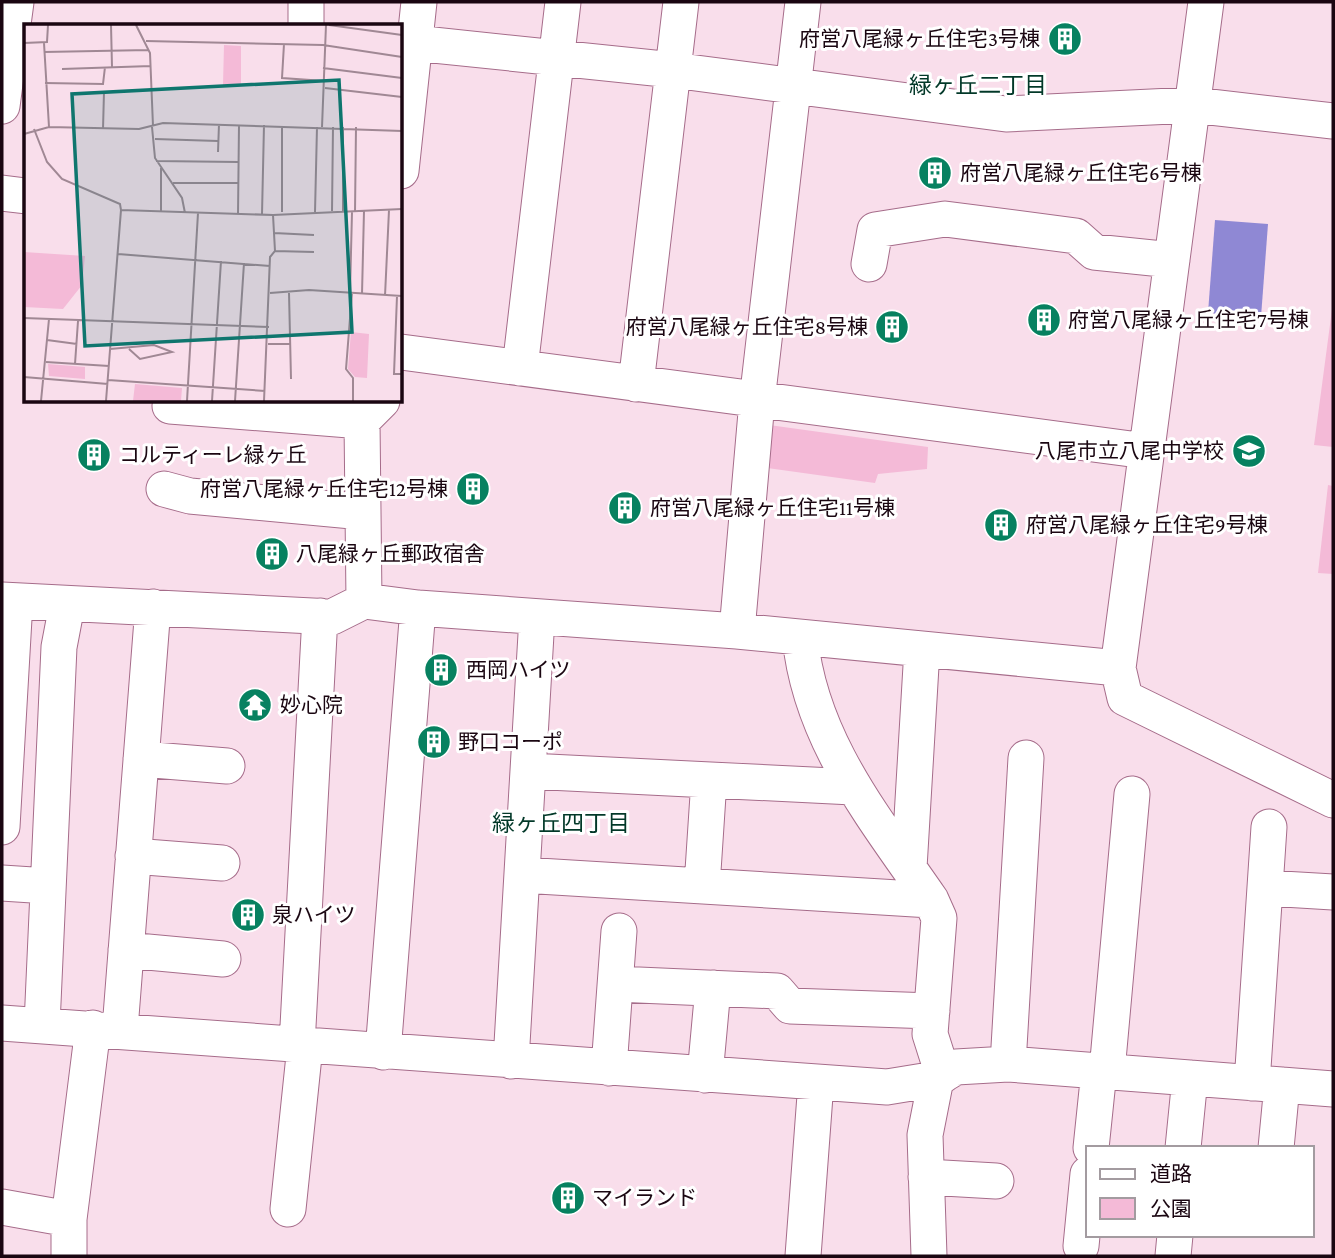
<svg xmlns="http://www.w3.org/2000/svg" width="1335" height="1258" font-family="'Crimson Pro','Noto Sans JP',serif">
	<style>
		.green { fill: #f4bad7 }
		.water { fill: #8f88d4 }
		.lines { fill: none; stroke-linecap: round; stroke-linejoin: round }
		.minor-casing { stroke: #a66c8a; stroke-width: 37 }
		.minor { stroke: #fff; stroke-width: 35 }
		.labels { text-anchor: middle; stroke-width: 6; stroke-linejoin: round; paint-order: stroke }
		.poi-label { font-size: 21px; fill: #1a0611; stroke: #fff; text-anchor: start }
		.neighbourhood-label { font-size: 23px; fill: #023828; stroke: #fff }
		.inset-road { fill: none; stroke: #a08894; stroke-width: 2 }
		.view { fill: #0f766e; fill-opacity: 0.15; stroke: #0f766e; stroke-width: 3.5 }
		.inset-edge { fill: none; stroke: #1a0611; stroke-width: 3.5 }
	</style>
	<rect width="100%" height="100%" fill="#f9deeb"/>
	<path class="green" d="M1333,302v145l-19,-2z
		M769,425l159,22 -1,22 -49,5 -3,9 -114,-16z
		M1328,485l5,1v88l-15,-1z"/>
	<path class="water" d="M1215,220l53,4 -7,93 -53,-4z"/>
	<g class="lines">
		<g class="minor-casing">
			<path id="minor" d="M306,26v-24
				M414,43l259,27 333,44 187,-9 140,16
				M2,106l14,-104
				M401,171l18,-169
				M2,193l24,3
				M869,264l6,-34 70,-11 131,17 18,16 78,8
				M401,352l745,99
				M520,368l43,-366
				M636,384l45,-382
				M170,406l192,15
				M164,489l26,7 173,16
				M2,600l330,17 32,-16 54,7 319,23 381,37 88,-666
				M364,601l-2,-180 20,-20
				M737,631l20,-230 46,-399
				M800,637c10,103 74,180 131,263l8,18 -9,116 13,41
				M1118,668l7,30 208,102
				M141,759l86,7
				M528,771l325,16
				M2,827l13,-226
				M133,856l89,7
				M909,868l13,-219
				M522,875l409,25
				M2,883l46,3
				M702,886l7,-106
				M1266,888l67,4
				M126,950l97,9
				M616,984l161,7 13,15 142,5
				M2,1023l885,64 49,-8 20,-12 52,-3 325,25
				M42,1025l17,-378 8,-42
				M120,1029l33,-422
				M297,1045l23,-429
				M383,1052l35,-444
				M511,1061l26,-444
				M1008,1064l18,-306
				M609,1068l10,-137
				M1107,1071l25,-277
				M705,1075l8,-87
				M1252,1083l17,-256
				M1091,1148l8,-77
				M1183,1148l7,-70
				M1276,1148l6,-63
				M926,1177l70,4
				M2,1207l67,12
				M288,1209l17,-163
				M1081,1246l7,-72
				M69,1256v-37l24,-191
				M803,1256l13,-174
				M929,1256l-4,-121 11,-56
				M1173,1256l2,-21"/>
		</g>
		<use href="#minor" class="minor"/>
	</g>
	<defs>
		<g id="building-disc" transform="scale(1.75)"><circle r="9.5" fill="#078160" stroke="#fff"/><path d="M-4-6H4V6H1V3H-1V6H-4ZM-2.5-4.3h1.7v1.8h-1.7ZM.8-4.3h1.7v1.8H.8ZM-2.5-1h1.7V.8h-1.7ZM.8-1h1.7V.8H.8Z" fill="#fff"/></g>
		<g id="school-disc" transform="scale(1.75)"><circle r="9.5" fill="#078160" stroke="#fff"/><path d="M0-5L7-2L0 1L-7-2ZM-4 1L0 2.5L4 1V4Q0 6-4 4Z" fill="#fff"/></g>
		<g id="temple-disc" transform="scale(1.75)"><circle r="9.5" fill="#078160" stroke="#fff"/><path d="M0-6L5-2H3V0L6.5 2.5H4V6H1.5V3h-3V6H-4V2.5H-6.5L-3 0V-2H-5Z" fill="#fff"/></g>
	</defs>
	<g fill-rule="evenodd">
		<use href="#building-disc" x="1065" y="39"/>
		<use href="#building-disc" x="935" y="173"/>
		<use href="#building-disc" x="1044" y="320"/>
		<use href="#building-disc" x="892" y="327"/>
		<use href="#school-disc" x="1249" y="451"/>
		<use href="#building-disc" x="94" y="455"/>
		<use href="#building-disc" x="473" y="489"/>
		<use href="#building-disc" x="625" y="508"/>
		<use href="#building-disc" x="1001" y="525"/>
		<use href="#building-disc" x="272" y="554"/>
		<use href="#building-disc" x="441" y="670"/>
		<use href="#temple-disc" x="255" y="705"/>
		<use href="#building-disc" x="434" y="742"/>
		<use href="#building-disc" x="248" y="915"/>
		<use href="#building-disc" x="568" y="1198"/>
	</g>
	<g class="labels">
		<g class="poi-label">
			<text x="1040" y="46" text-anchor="end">府営八尾緑ヶ丘住宅3号棟</text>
			<text x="960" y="180">府営八尾緑ヶ丘住宅6号棟</text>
			<text x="1068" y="327">府営八尾緑ヶ丘住宅7号棟</text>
			<text x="868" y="334" text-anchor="end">府営八尾緑ヶ丘住宅8号棟</text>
			<text x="1224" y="458" text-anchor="end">八尾市立八尾中学校</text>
			<text x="119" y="462">コルティーレ緑ヶ丘</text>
			<text x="448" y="496" text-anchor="end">府営八尾緑ヶ丘住宅12号棟</text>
			<text x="650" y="515">府営八尾緑ヶ丘住宅11号棟</text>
			<text x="1026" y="532">府営八尾緑ヶ丘住宅9号棟</text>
			<text x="296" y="561">八尾緑ヶ丘郵政宿舎</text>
			<text x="466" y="677">西岡ハイツ</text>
			<text x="280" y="712">妙心院</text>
			<text x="458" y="749">野口コーポ</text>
			<text x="272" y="922">泉ハイツ</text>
			<text x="592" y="1205">マイランド</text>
		</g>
		<g class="neighbourhood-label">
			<text x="978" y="93">緑ヶ丘二丁目</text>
			<text x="561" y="831">緑ヶ丘四丁目</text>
		</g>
	</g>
	<g transform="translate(24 24)">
		<rect width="378" height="378" fill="#f9deeb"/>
		<path d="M200,21l17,1v39h-18zM0,228l61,4 -3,29 -19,24 -39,-2zM327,308l18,2 -2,44 -12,-1 -7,-8zM24,340l37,3v12l-36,-3zM111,360l47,4 -1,13h-48z" fill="#f4bad7"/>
		<path class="inset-road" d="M87,1l1,42M112,1l14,28 3,73M305,1l73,10M122,17l177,4 79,12M0,19l23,-1 1,-17M20,19l5,84M260,20l-2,34 43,3M20,28l105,-2M299,44l79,10M38,45l89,-3M21,59l58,1 2,-17M301,64l77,9M258,102v86M128,103l3,31 27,40 3,15M298,103l4,-102M10,105l13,33 15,17 58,25 1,6M79,105l1,-37M0,110l25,-7 90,2 24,-6 239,8M131,115l63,2M194,128l1,-28M132,137l82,1M149,159h65M308,187l1,-84M137,188v-44M291,188l2,-85M319,188v-85M331,188l1,-85M214,190l1,-89M238,190l2,-89M250,209l40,2M251,227l39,1M94,230l152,12M246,269l39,-3 93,6M265,269l2,86M326,269l2,-81M328,269l-6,76 7,9v23M338,270l2,-83M361,272l4,-86M373,272l-3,78h8M0,294l245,9M23,316l30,4M244,320h23M86,325l44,-4 18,7 -32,7 -11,-10M22,338l63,4M51,340l3,-43M0,353l84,7M84,356l157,11M17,377l8,-82M82,377l15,-191 152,5 129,-6M163,377l11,-188M188,377l9,-140M211,377l9,-138M240,377l6,-144 5,-6 -2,-36"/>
		<path class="view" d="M315,56l13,252 -267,14 -13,-252z"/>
		<rect width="378" height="378" class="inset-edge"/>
	</g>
	<rect width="1335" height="1258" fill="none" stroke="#1a0611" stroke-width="7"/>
	<rect x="1086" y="1146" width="228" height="91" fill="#ffffff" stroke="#a39ba0" stroke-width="2"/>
	<rect x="1100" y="1169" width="35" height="10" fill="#ffffff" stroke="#a39ba0" stroke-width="2"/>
	<text x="1150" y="1181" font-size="21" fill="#1a0611">道路</text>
	<rect x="1100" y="1198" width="35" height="21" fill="#f4bad7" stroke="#a39ba0" stroke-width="2"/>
	<text x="1150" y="1216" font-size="21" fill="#1a0611">公園</text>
</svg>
